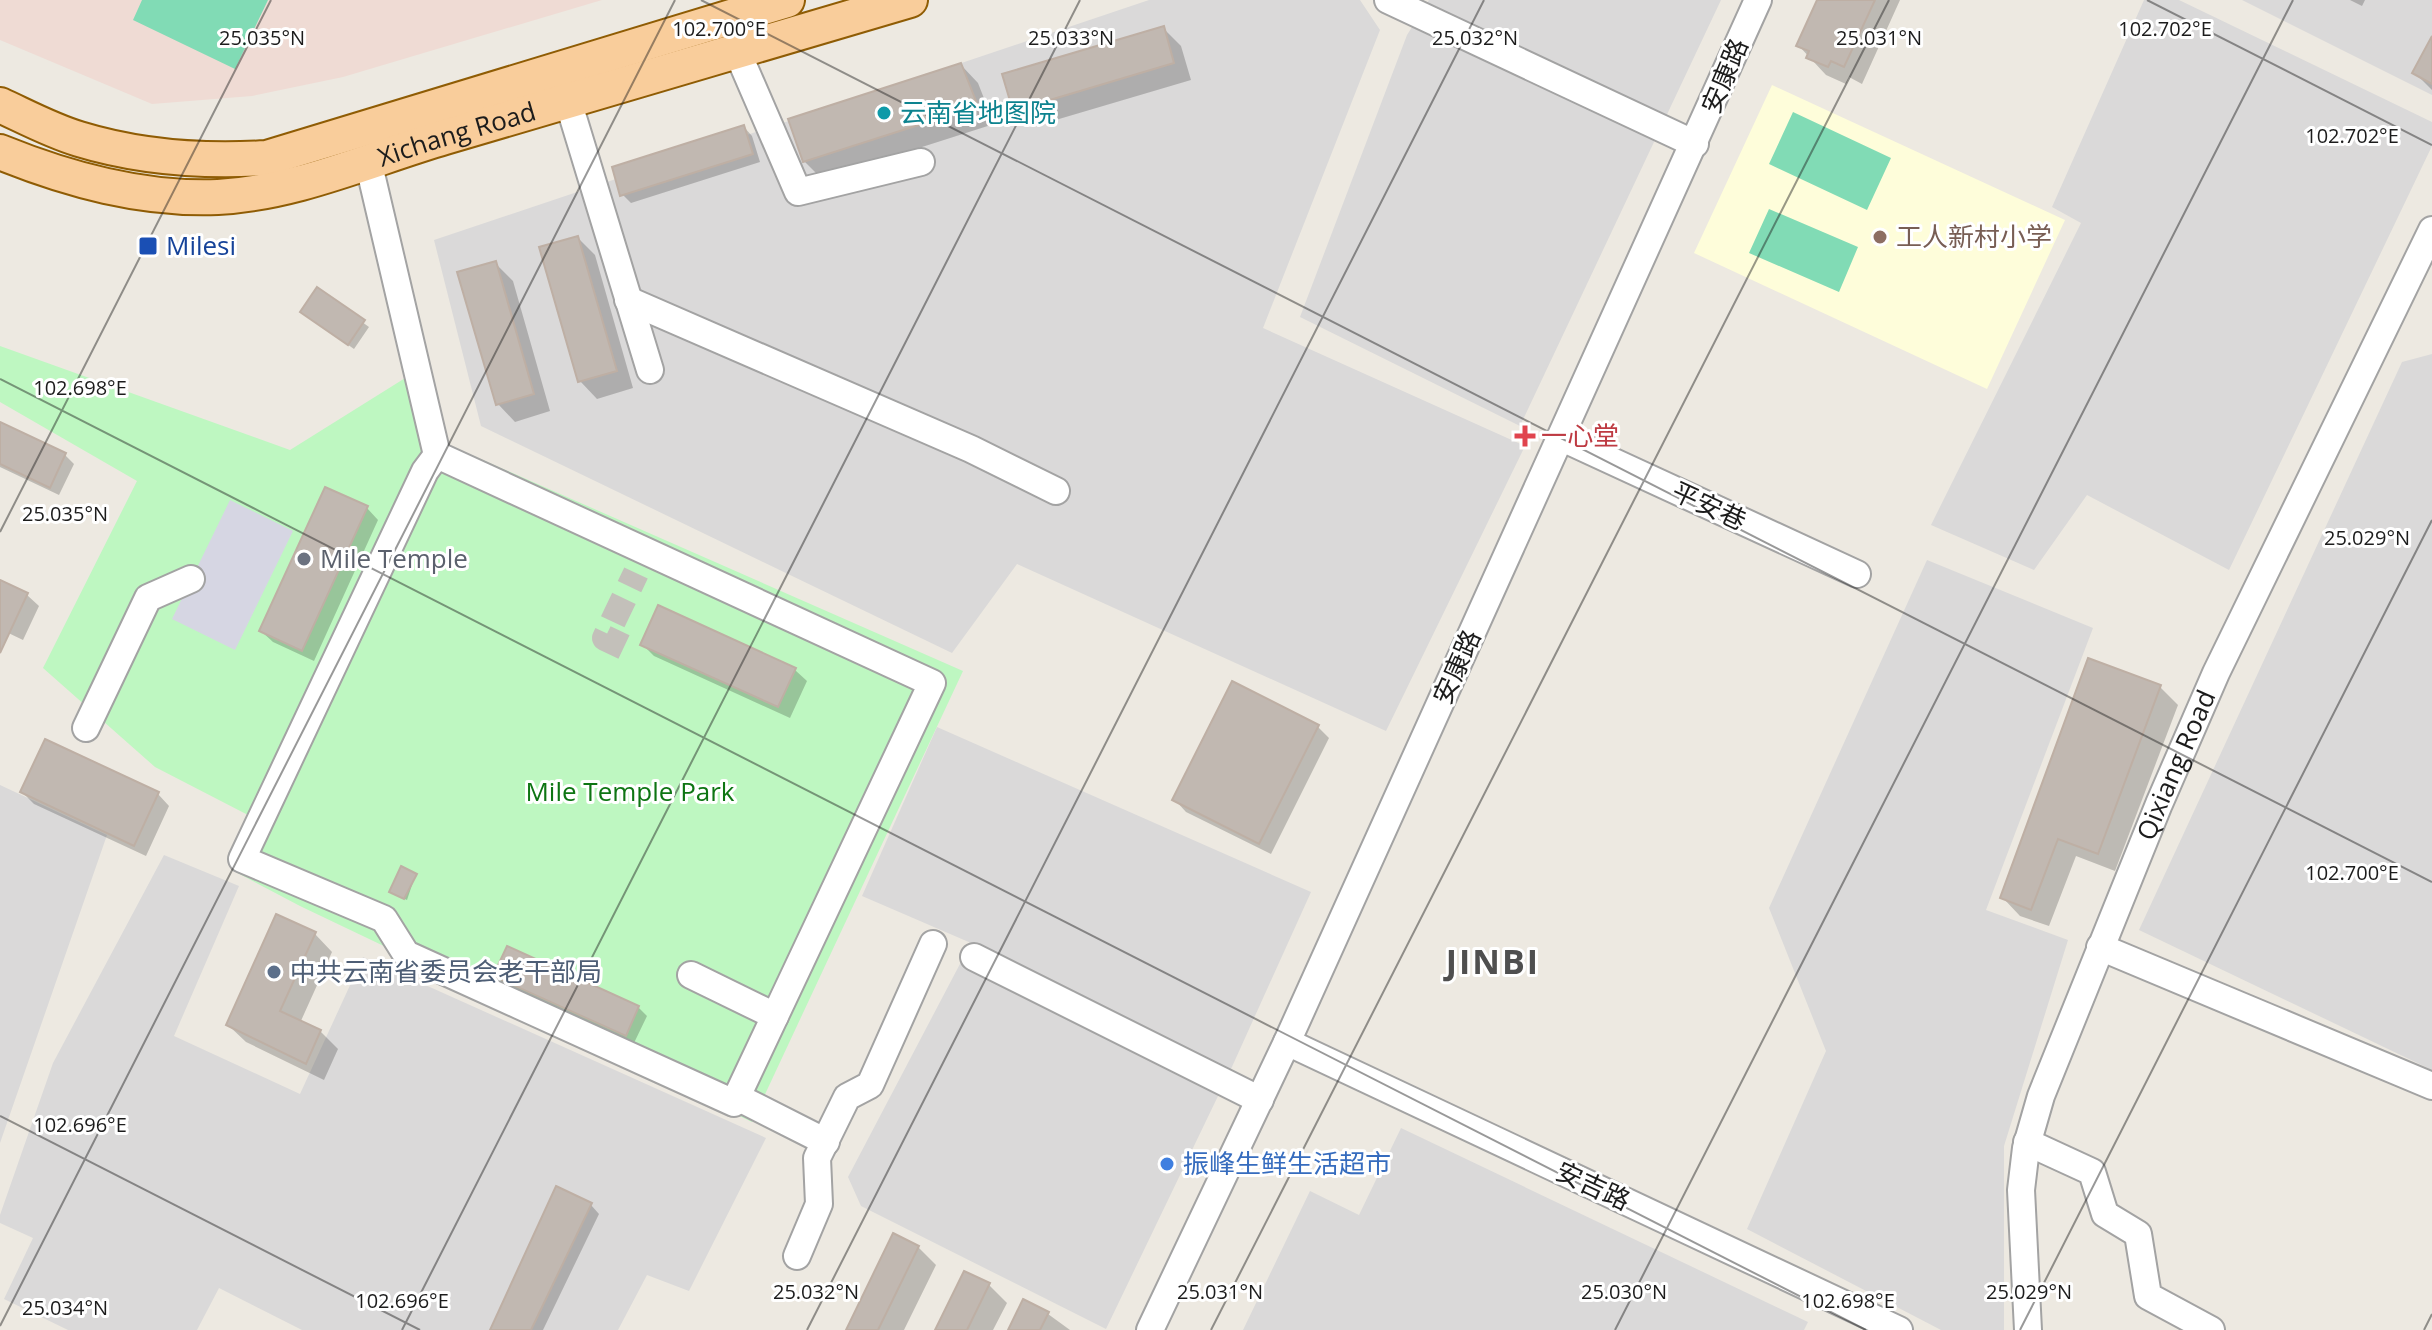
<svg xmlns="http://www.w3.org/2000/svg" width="2432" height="1330" font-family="'Open Sans','Noto Sans SC',sans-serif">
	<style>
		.residential { fill: #dad9d9 }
		.education { fill: #fefdda }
		.military { fill: #efdbd4 }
		.park { fill: #bef7c1 }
		.pitch { fill: #81dbb5 }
		.plaza { fill: #d6d6e3 }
		.shadow { fill: #0003 }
		.building { fill: #c1b8b1; stroke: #beafa4; stroke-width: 2 }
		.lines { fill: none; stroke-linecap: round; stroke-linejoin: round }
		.minor-tunnel { stroke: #c3c0ba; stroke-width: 26; stroke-dasharray: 26 13; stroke-linecap: butt }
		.minor-casing { stroke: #a3a3a3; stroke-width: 30 }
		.major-casing { stroke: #8f5c04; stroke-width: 38 }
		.minor { stroke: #fff; stroke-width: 26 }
		.major { stroke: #f9cd9b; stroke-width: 34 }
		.ticks { fill: none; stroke: #1c1c1c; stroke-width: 2; stroke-opacity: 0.45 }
		.culture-dot { fill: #0f9aa8; stroke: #fff; stroke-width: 3 }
		.education-dot { fill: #8d6e63; stroke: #fff; stroke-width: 3 }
		.transit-dot { fill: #1a4fb4; stroke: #fff; stroke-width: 3 }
		.health-dot { fill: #e0444e; stroke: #fff; stroke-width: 3 }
		.worship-dot { fill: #6b7280; stroke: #fff; stroke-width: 3 }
		.service-dot { fill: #5c6f8a; stroke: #fff; stroke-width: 3 }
		.shop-dot { fill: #3f7fe0; stroke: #fff; stroke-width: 3 }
		.labels { text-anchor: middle; stroke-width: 6; stroke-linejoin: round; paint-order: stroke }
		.street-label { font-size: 26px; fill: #1c1c1c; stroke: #fff }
		.culture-label { font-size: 26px; fill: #0d838f; stroke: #fff; text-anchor: start }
		.education-label { font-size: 26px; fill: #785e54; stroke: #fff; text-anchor: start }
		.transit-label { font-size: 26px; fill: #164399; stroke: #fff; text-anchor: start }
		.health-label { font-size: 26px; fill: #be3a42; stroke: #fff; text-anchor: start }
		.worship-label { font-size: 26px; fill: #5b616d; stroke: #fff; text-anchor: start }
		.park-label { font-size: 26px; fill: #0e7513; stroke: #fff }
		.service-label { font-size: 26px; fill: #4e5e75; stroke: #fff; text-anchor: start }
		.shop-label { font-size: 26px; fill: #366cbe; stroke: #fff; text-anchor: start }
		.district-label { font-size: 34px; font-weight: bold; letter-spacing: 2px; fill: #4f4f4f; stroke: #fff }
		.ticks-label { font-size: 20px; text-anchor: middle; fill: #1c1c1c; stroke: #fff; stroke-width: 6; stroke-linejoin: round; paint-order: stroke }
	</style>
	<rect width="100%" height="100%" fill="#ede9e1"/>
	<path class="residential" d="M1149,0h211l20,30 -117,298 262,118 -139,285 -369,-167 -65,89 -471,-227 -47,-186z
		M1429,0h292l-201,426 -220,-109 107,-282z
		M2144,0h35l253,122v24l-203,424 -142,-75 -53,75 -103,-45 150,-302 -29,-16z
		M2242,0h190v95z
		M2432,354v716l-293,-140 263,-568z
		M1927,560l166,68 -107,282 82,30 -64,206v184h-63l-194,-101 79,-178 -57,-143z
		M937,727l374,165 -80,177 -125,260 -245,-123 -13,-29 123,-234 -109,-47z
		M0,785l107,50 -107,308z
		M164,855l75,31 -65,150 126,58 63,-137 403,181 -77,153 -42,-16 -29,55h-316l-83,-42 -22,42h-129l-64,-31 29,-61 -33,-15v-8l53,-152z
		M1401,1128l407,194 -4,8h-561l67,-139 49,24z"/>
	<path class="education" d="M1772,85l293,135 -78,169 -293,-136z"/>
	<path class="military" d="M0,0h602l-259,77 -91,19 -100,8 -152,-64z"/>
	<path class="park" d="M0,346l290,104 136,-85 9,74 528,232 -211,451 -452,-216 -68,-36 16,-55 -93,-48 -112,-99 94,-187 -137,-79z"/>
	<path class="pitch" d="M142,0h126l-33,69 -102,-49z
		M1793,112l98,46 -24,52 -98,-46z
		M1769,209l89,38 -19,45 -90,-39z"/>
	<path class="plaza" d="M230,500l63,31 -58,119 -63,-31z"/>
	<path class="shadow" d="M1819,0h81l-38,84 -13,-7 -3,7 -20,-9 -28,-30z
		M2350,0h15l-3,6z
		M1163,28l18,18 10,34 -159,47 -17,-17z
		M2432,40v50l-17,-17z
		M961,65l17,18 16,41 -172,55 -18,-18z
		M744,127l8,9 8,26 -129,41 -9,-9z
		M578,238l17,17 38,133 -36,11 -17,-18z
		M495,263l18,18 37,130 -35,11 -17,-18z
		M318,290l51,37 -15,22 -46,-32z
		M0,424l65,31 9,9 -15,31 -59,-28z
		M367,508l11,12 -64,141 -41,-19 -12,-11z
		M0,582l27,13 12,11 -16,34 -23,-11z
		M642,644l153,26 12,11 -17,37 -136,-62z
		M2160,687l18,18 -63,166 -39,-15 -27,70 -29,-10 -17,-18z
		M1317,726l12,12 -58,116 -85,-42 -11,-12z
		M22,792l136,2 11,12 -23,50 -112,-52z
		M415,876l-8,24 -13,-6z
		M315,934l17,18 -32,71 20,8 18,18 -14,31 -78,-38 -18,-17z
		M495,976l143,31 9,9 -13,27 -130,-59z
		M591,1205l8,9 -56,116h-52z
		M918,1247l18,18 -32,65h-56z
		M965,1274l24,11 18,18 -14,27h-56z
		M1024,1302l24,12 22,16h-60z"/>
	<path class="building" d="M1817,0h58l-31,67 -13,-6 -3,6 -22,-9 3,-7 -13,-5z
		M1164,26l10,37 -161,48 -11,-37z
		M2432,36v48l-20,-11z
		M961,63l17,43 -175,56 -15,-43z
		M744,125l9,29 -133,42 -8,-29z
		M578,236l39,135 -39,11 -39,-135z
		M496,261l38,133 -38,11 -39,-133z
		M317,287l48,33 -17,25 -48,-33z
		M0,422l66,31 -16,35 -50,-24z
		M325,487l43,19 -66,145 -43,-20z
		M0,580l28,13 -28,60z
		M658,605l138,63 -18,39 -138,-62z
		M2088,658l73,27 -63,169 -40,-15 -27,71 -31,-12z
		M1232,681l87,44 -60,119 -87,-44z
		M45,739l114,53 -25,54 -114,-54z
		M401,866l16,8 -13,25 -15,-7z
		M276,914l40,18 -36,79 41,19 -15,34 -80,-39z
		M507,946l132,60 -13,30 -133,-60z
		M556,1186l36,17 -61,127h-41z
		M893,1233l26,13 -41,84h-32z
		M964,1271l26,12 -23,47h-32z
		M1023,1299l26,13 -9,18h-32z"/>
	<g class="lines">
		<path class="minor-tunnel" d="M624,647l-19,-9 31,-65"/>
		<g class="minor-casing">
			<g id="minor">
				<path d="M1388,0l307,144"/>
				<path d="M737,51l61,141 123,-30"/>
				<path d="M568,101l82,269"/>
				<path d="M368,161l69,294"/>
				<path d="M628,300l343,149 85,42"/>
				<path d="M1562,438l295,136"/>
				<path d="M437,455l495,228 -198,420 -328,-149 -22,-35 -142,-60 183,-388z"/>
				<path d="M86,728l62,-130 43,-19"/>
				<path d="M2100,947l332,139"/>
				<path d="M974,957l286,143"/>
				<path d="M691,975l84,41"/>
				<path d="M1287,1042l612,288"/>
				<path d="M737,1097l89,45"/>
				<path d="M2027,1142l65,30 13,42 33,20 10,62 63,34"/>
				<path d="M797,1256l22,-52 -2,-46 30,-61 23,-12 63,-141"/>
				<path d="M1150,1330l137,-288 471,-1042"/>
				<path id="s1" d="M2028,1330l-7,-140 5,-42 15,-52 118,-292 57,-131 216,-443"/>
			</g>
		</g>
		<g class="major-casing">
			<g id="major">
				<path d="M0,105c26,12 52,26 79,34 62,19 124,23 188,19l520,-158"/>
				<path id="s2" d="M0,152c69,28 142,48 218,45 78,-4 152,-38 227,-60 155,-45 310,-91 465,-137"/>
			</g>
		</g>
		<use href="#minor" class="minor"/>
		<use href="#major" class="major"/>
	</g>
	<path class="ticks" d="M701,0l1731,882M2147,0l285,145M0,379l1866,951M0,532l271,-532M0,1116l420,214M0,1326l675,-1326M402,1330l678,-1330M807,1330l677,-1330M1211,1330l678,-1330M1615,1330l678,-1330M2020,1330l412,-810M2424,1330l8,-16"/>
	<circle class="culture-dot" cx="884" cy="113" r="8"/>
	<circle class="education-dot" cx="1880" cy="237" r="8"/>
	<rect class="transit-dot" x="138" y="236" width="20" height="20" rx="4"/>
	<path class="health-dot" d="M1521 424h8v8h8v8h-8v8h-8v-8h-8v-8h8z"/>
	<circle class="worship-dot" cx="304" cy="559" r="8"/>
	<circle class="service-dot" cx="274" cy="972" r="8"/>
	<circle class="shop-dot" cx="1167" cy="1164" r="8"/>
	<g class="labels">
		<g class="street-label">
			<text transform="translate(1725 76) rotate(-67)" y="9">安康路</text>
			<text dy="9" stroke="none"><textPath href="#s2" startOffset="472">Xichang Road</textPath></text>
			<text transform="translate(1709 506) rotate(25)" y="9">平安巷</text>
			<text transform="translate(1457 667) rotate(-66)" y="9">安康路</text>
			<text dy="9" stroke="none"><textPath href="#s1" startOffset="594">Qixiang Road</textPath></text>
			<text transform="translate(1593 1186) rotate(25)" y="9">安吉路</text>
		</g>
		<g class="culture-label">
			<text x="900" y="122">云南省地图院</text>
		</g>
		<g class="education-label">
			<text x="1896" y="246">工人新村小学</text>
		</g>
		<g class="transit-label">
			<text x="166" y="255">Milesi</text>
		</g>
		<g class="health-label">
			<text x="1541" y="445">一心堂</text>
		</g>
		<g class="worship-label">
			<text x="320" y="568">Mile Temple</text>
		</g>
		<g class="park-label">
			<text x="630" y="801">Mile Temple Park</text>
		</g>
		<g class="service-label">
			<text x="290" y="981">中共云南省委员会老干部局</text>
		</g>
		<g class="shop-label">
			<text x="1183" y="1173">振峰生鲜生活超市</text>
		</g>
		<g class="district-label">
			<text x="1493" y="974">JINBI</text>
		</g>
	</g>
	<g class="ticks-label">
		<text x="719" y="36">102.700°E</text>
		<text x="2165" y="36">102.702°E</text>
		<text x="262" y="45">25.035°N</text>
		<text x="1071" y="45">25.033°N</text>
		<text x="1475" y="45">25.032°N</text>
		<text x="1879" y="45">25.031°N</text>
		<text x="2352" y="143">102.702°E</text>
		<text x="80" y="395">102.698°E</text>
		<text x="65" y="521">25.035°N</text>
		<text x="2367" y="545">25.029°N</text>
		<text x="2352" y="880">102.700°E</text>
		<text x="80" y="1132">102.696°E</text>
		<text x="816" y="1299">25.032°N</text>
		<text x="1220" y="1299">25.031°N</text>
		<text x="1624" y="1299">25.030°N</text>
		<text x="2029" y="1299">25.029°N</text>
		<text x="402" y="1308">102.696°E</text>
		<text x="1848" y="1308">102.698°E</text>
		<text x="65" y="1315">25.034°N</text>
	</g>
</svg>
